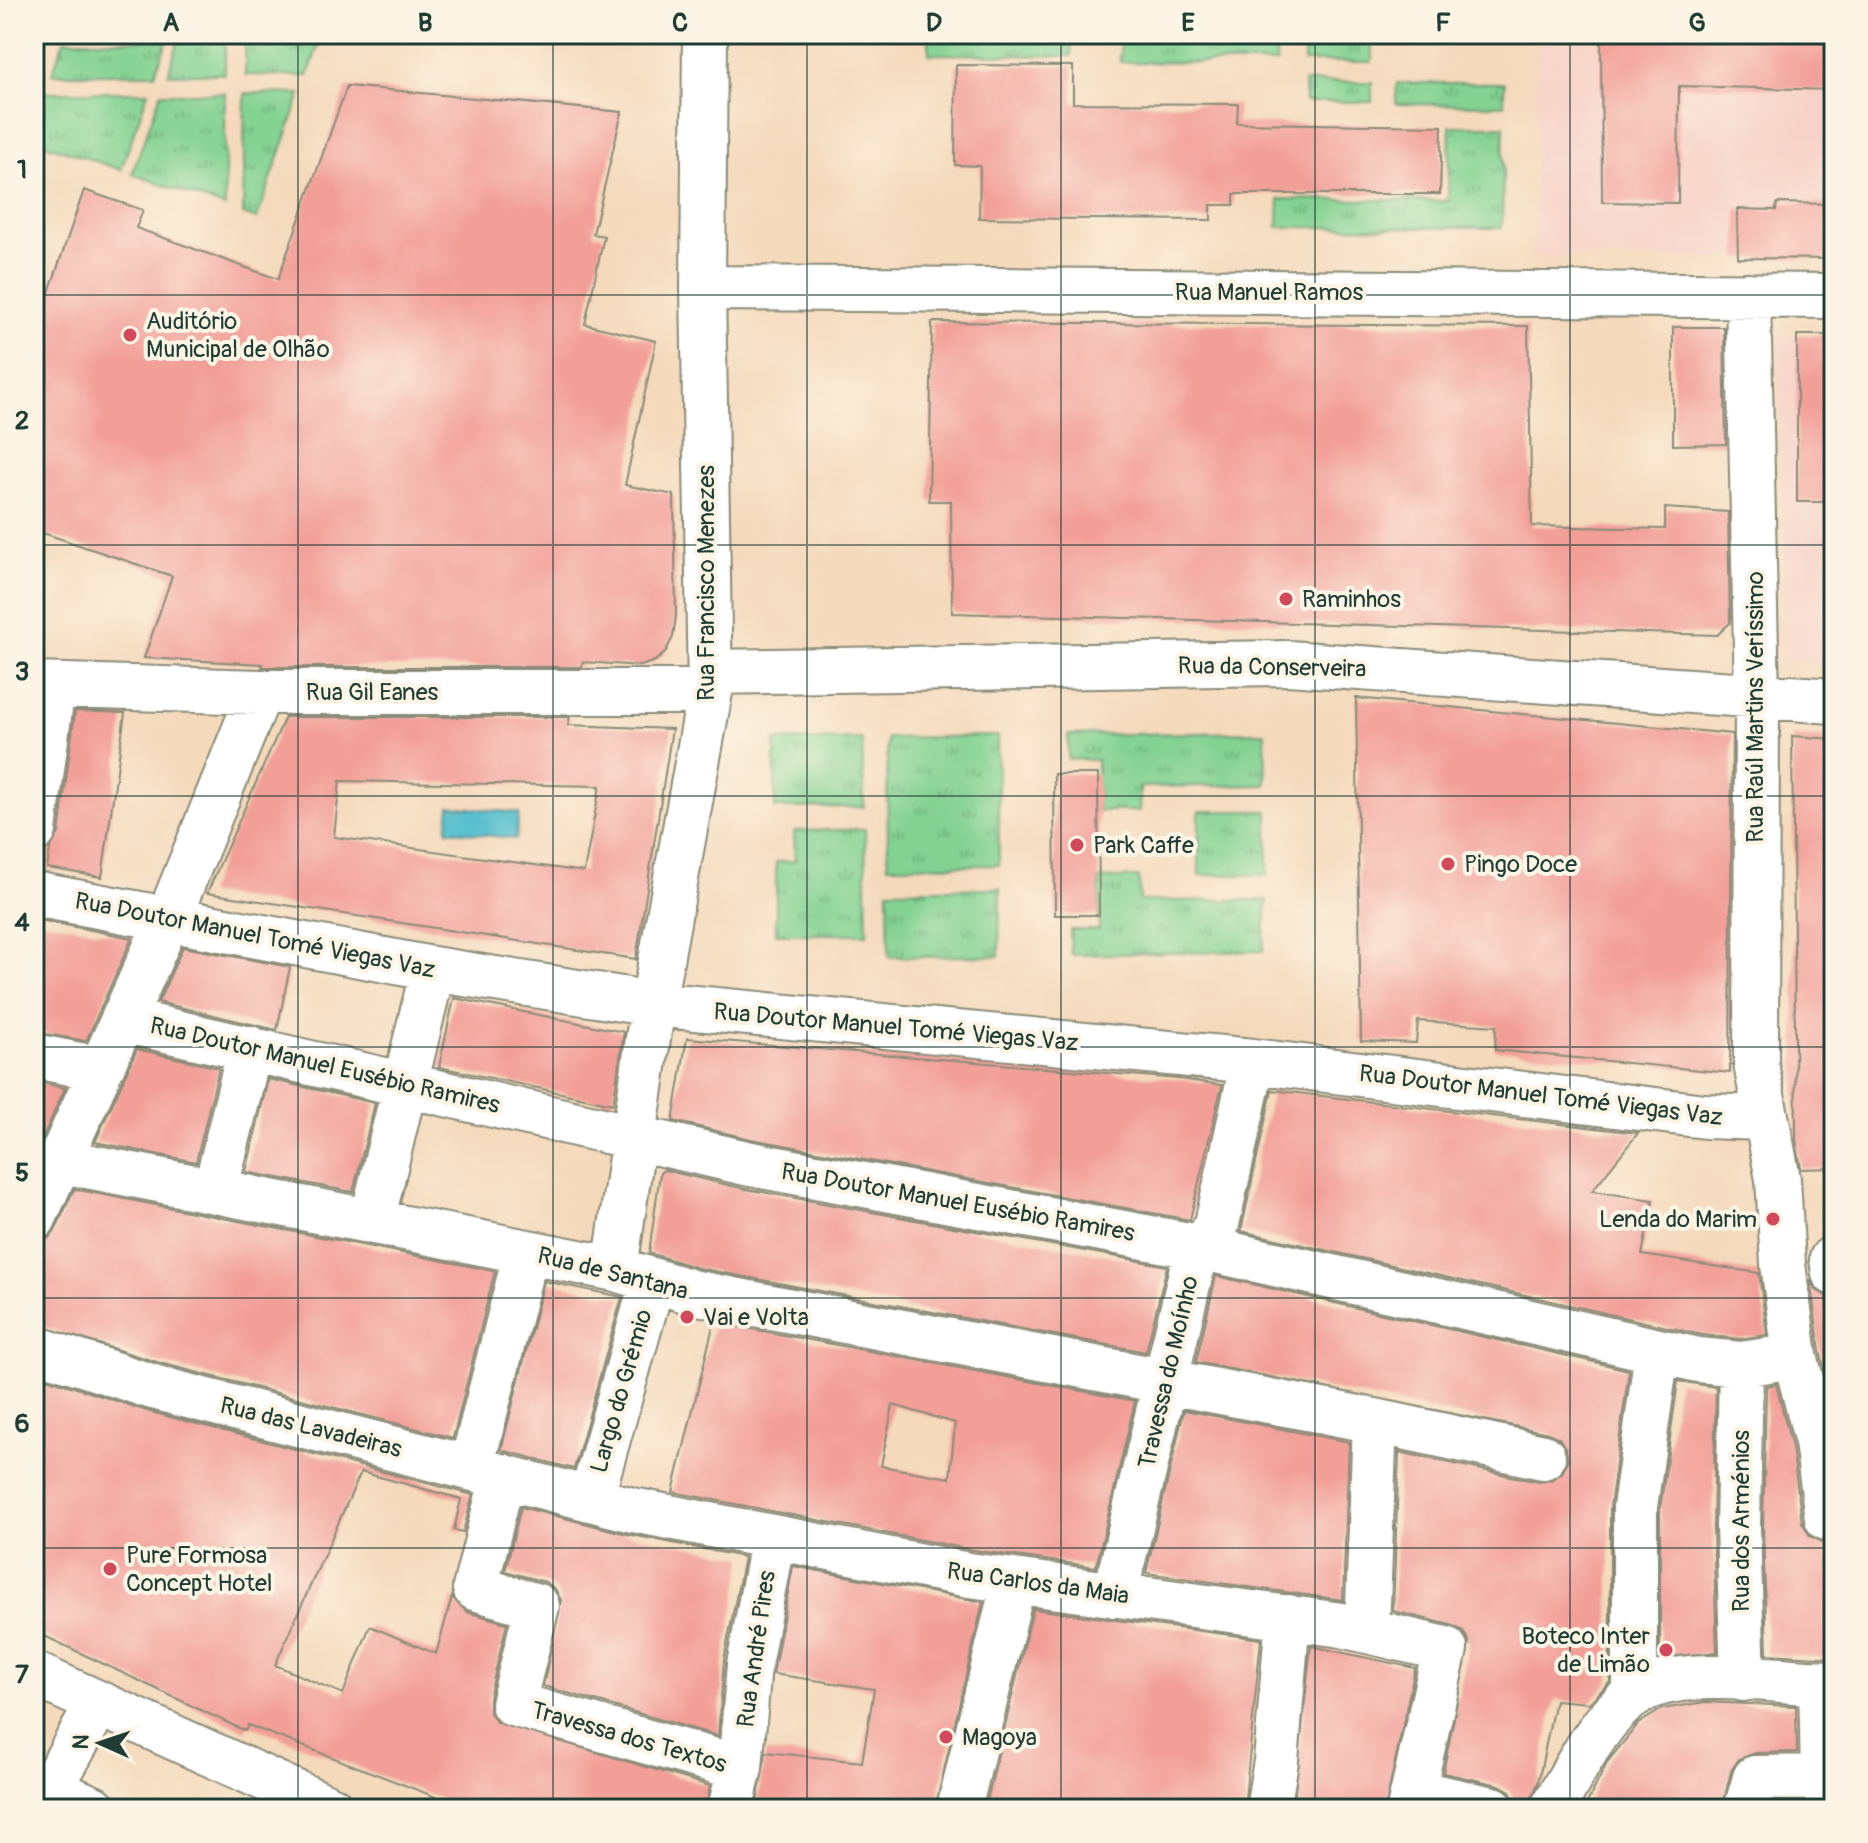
<svg xmlns="http://www.w3.org/2000/svg" width="1868" height="1843" font-family="Pangolin,sans-serif">
	<style>
		.built { fill: #f7d1c8 }
		.grass { fill: url(#grass-tufts); stroke: #518863; stroke-width: 2 }
		.water { fill: #51bdcc; stroke: #387d80; stroke-width: 2 }
		.building { fill: #f29f98; fill-rule: evenodd }
		.lines { fill: none; stroke-linecap: round; stroke-linejoin: round }
		.street-casing { stroke: #8a8b78; stroke-width: 48 }
		.secondary-casing { stroke: #8a8b78; stroke-width: 48 }
		.street { stroke: #fff; stroke-width: 44 }
		.secondary { stroke: #fff; stroke-width: 44 }
		.grid { fill: none; stroke: #1f3d34; stroke-width: 2; stroke-opacity: 0.55 }
		.poi-dot { fill: #d1495b; stroke: #fcf5e5; stroke-width: 3 }
		.labels { text-anchor: middle; stroke-width: 8; stroke-linejoin: round; paint-order: stroke }
		.street-label { font-size: 24px; fill: #1f3d34; stroke: #fcf5e5 }
		.poi-label { font-size: 24px; fill: #1f3d34; stroke: #fcf5e5; text-anchor: start }
		.neatline { fill: none; stroke: #1f3d34; stroke-width: 3 }
		.grid-label { font-size: 26px; text-anchor: middle; font-weight: bold; fill: #1f3d34 }
	</style>
	<defs>
		<pattern id="grass-tufts" width="24" height="20" patternUnits="userSpaceOnUse" patternTransform="scale(2)"><rect width="24" height="20" fill="#83d292"/><path d="M3 7l-1-3M5 7V3M7 7l1-3M15 17l-1-3M17 17v-4M19 17l1-3" fill="none" stroke="#6bac78"/></pattern>
	</defs>
	<rect width="100%" height="100%" fill="#fcf5e5"/>
	<filter id="ink" filterUnits="userSpaceOnUse"><feTurbulence type="fractalNoise" baseFrequency=".0125" numOctaves="2"/><feDisplacementMap in="SourceGraphic" scale="16" xChannelSelector="R" yChannelSelector="G"/><feConvolveMatrix kernelMatrix="1 2 1 2 8 2 1 2 1" color-interpolation-filters="sRGB"/></filter>
	<filter id="wash" filterUnits="userSpaceOnUse"><feTurbulence type="fractalNoise" baseFrequency=".006" numOctaves="4" result="noise"/><feDisplacementMap in="SourceGraphic" scale="32" xChannelSelector="R" yChannelSelector="G"/><feGaussianBlur stdDeviation="1.8" result="paint"/><feColorMatrix in="noise" values="0 0 0 0 0 0 0 0 0 0 0 0 0 0 0 0 0 1.4 0 .05"/><feComposite in="paint" operator="in"/></filter>
	<g filter="url(#wash)">
		<rect width="100%" height="100%" fill="#f4d9bb"/>
		<path class="built" d="M1537,34h297v225l-300,-3z
			M1779,335h55v331l-48,-4z"/>
		<path class="grass" d="M1304,34h68v28h-68z
			M929,38l143,2 -1,16 -142,-2z
			M1120,39l157,2 -1,22 -156,-1z
			M64,40l103,1 -12,33h-103z
			M320,41l-12,35 -63,-1v-33z
			M178,42h47v32h-57z
			M1304,82h68v20h-67z
			M1397,83h107v22l-108,-1z
			M46,92h102l-27,78 -87,-30v-16z
			M161,93h64v114l-93,-33z
			M245,93l56,1 -44,125 -14,-5z
			M1450,126h54l-2,102 -224,-1 1,-28 169,2z
			M1265,732l1,53 -126,2 -1,24h-41l-1,-51 -29,-1v-24z
			M997,736l2,129 -111,1 -1,-128z
			M862,739l2,68 -89,1v-67z
			M1199,811h69v64h-69z
			M865,829l2,105h-91v-72l19,-1 -1,-30z
			M1139,877l1,24 127,-1 -4,51 -192,4 -1,-25h29v-51z
			M1000,888l-1,68 -110,1 -1,-67z"/>
		<path class="water" d="M450,806l69,7 -3,26 -69,-9z"/>
		<g id="blocks">
			<path class="building" d="M1601,34h233v56l-155,-4 -1,117 -76,-1z
				M956,65l117,1v37l165,1 -1,19 205,3 -2,68h-206v11h-23v15l-232,-2 1,-52 -25,-1z
				M347,86l275,26 -29,122 11,2 -19,88 71,17 -31,144 49,10 2,122 -3,20 -8,16 -10,8 -14,5 -58,-4 -1,5h-320l1,-3 -119,-6 28,-82 -138,-46v-237l13,5 37,-108 59,20 -7,18 142,51z
				M1777,203l57,1v55l-96,-1 -1,-49 39,1z
				M932,322l596,4 4,200 133,3v-21l63,4 2,111 -13,12 -765,-22 -1,-112h-22z
				M1673,327h51l2,117 -53,1z
				M1797,335h37v167h-37z
				M1356,698l376,36 -2,339 -235,-23 1,-24 -78,-5 -2,22 -55,-2z
				M75,711l50,2 -23,164 -55,-9 3,-20 9,-15z
				M285,717h285l-2,8 104,4 -36,230 -429,-66zM340,781l260,5 -16,86 -250,-35z
				M1792,736l42,3v429l-33,1 -5,-30z
				M1054,774h44l1,141h-44z
				M34,919l98,19 -46,103 -52,-9z
				M183,947l107,20 -13,63 -119,-28z
				M454,998l170,34 -11,72 -174,-37z
				M687,1038l492,41 43,6 -32,135 -439,-81 -78,-18z
				M137,1049l82,19 -23,94 -101,-20z
				M268,1079l107,24 -22,89 -107,-20z
				M34,1081l31,7 -31,69z
				M1272,1090l366,43 -46,58 61,9 -11,55 117,18 8,62 -27,4 -38,-4 -461,-104z
				M664,1170l77,18 426,78 -21,86 -448,-84 -49,-15 11,-80z
				M74,1189l421,82 -42,167 -293,-75 -126,-39v-81l14,-4 8,-10z
				M1216,1276l413,94 -19,137v175l-21,21 -34,-3 -17,83 -11,26h-10l-7,-18 -11,-6 -56,-12 26,-131 -6,-11 -12,-6 -58,-14 6,-159 140,30 12,-2 11,-7 6,-12 -2,-12 -7,-11 -11,-5 -352,-71z
				M1810,1279l5,10 11,7 8,55v57l-14,-57z
				M544,1281l78,16 -48,172 -73,-19z
				M714,1322l421,79 -39,166 -123,-17 -300,-58zM893,1405l62,18 -5,55 -69,-12z
				M34,1374l113,37 326,84 -10,37 -9,-2 7,-31 -100,-27 -86,193 68,29 27,-68 66,28 16,-57 15,15 40,11 -18,75v13l7,11 214,64 -4,23h-239l-219,-84 -3,6 -211,-100z
				M1678,1381l38,6 -3,141 4,124 -57,6v-149z
				M1776,1384l16,63 10,75 8,14 15,7 3,17h6v98l-67,-4 -4,-126 3,-142z
				M1184,1410l165,32 -6,158 -197,-27z
				M521,1507l106,27 117,23 -20,103 -6,76 -175,-50 18,-86 -6,-11 -10,-7 -40,-11z
				M793,1566l190,36 -48,207h-179l10,-57 96,10 12,-73 -101,-15z
				M1033,1609l228,30 -17,170h-259z
				M1311,1646l104,22 -30,141h-92z
				M1705,1702l91,4 1,46 -42,1 -16,6 -8,12 -9,38h-138l24,-48 30,-37 24,-15z"/>
		</g>
	</g>
	<g filter="url(#ink)">
		<use href="#blocks" fill-opacity="0" stroke="#8a8b78" stroke-width="2"/>
		<g class="lines">
			<g class="street-casing">
				<path id="street" d="M703,288l1131,8
					M1748,295l9,400 -1,369 22,115 5,85 12,92 22,86 10,76 7,1
					M710,672l578,-9 546,38
					M34,685l226,7h450
					M34,830l19,-144
					M34,894l399,75 220,35 600,57 452,55 59,2
					M123,1020l623,143 458,85 494,112 43,4 54,-8
					M34,1056l67,13
					M61,1161l554,108 77,23 683,129 168,36
					M215,1191l35,-143
					M34,1218l135,-301 91,-225
					M372,1221l61,-252
					M1832,1259l2,14
					M615,1269l38,-265 57,-312 -7,-404 2,-254
					M34,1348l119,39 480,123 336,65 373,50 103,24 -36,160
					M1741,1364l-3,164 5,151
					M471,1468l55,-216
					M503,1476l-28,112 62,18 -24,98 227,64
					M591,1499l61,-216
					M1115,1595l77,-327 25,-44 36,-163
					M1367,1631l8,-210
					M1821,1683l2,94 6,32
					M1635,1695v-188l22,-155
					M1414,1792l79,17
					M730,1809l10,-41 9,-103 24,-128
					M959,1809l55,-228
					M1268,1809l8,-48 12,-144
					M1552,1809c23,-38 44,-87 82,-114 47,-32 145,-12 200,-12
					M1746,1809l9,-31 68,-1"/>
			</g>
			<g class="secondary-casing">
				<path id="secondary" d="M34,1674l298,135
					M34,1782l61,27
					M39,1809l58,-103"/>
			</g>
			<use href="#street" class="street"/>
			<use href="#secondary" class="secondary"/>
		</g>
	</g>
	<path class="grid" d="M298,34v1775M553,34v1775M807,34v1775M1061,34v1775M1315,34v1775M1570,34v1775M34,295h1800M34,545h1800M34,796h1800M34,1047h1800M34,1298h1800M34,1548h1800"/>
	<g class="poi-dot">
		<circle cx="130" cy="335" r="8"/>
		<circle cx="1286" cy="599" r="8"/>
		<circle cx="1077" cy="845" r="8"/>
		<circle cx="1448" cy="864" r="8"/>
		<circle cx="1773" cy="1219" r="8"/>
		<circle cx="687" cy="1317" r="8"/>
		<circle cx="110" cy="1569" r="8"/>
		<circle cx="1666" cy="1650" r="8"/>
		<circle cx="946" cy="1737" r="8"/>
	</g>
	<g class="labels">
		<g class="street-label">
			<text x="1269" y="300">Rua Manuel Ramos</text>
			<text transform="translate(706 583) rotate(-90)" y="8">Rua Francisco Menezes</text>
			<text transform="translate(1272 667) rotate(1)" y="8">Rua da Conserveira</text>
			<text x="372" y="700">Rua Gil Eanes</text>
			<text transform="translate(1755 707) rotate(-90)" y="8">Rua Raúl Martins Veríssimo</text>
			<text transform="translate(255 935) rotate(11)" y="8">Rua Doutor Manuel Tomé Viegas Vaz</text>
			<text transform="translate(896 1027) rotate(5)" y="8">Rua Doutor Manuel Tomé Viegas Vaz</text>
			<text transform="translate(325 1065) rotate(13)" y="8">Rua Doutor Manuel Eusébio Ramires</text>
			<text transform="translate(1541 1095) rotate(7)" y="8">Rua Doutor Manuel Tomé Viegas Vaz</text>
			<text transform="translate(958 1202) rotate(10)" y="8">Rua Doutor Manuel Eusébio Ramires</text>
			<text transform="translate(613 1273) rotate(14)" y="8">Rua de Santana</text>
			<text transform="translate(1168 1372) rotate(-77)" y="8">Travessa do Moínho</text>
			<text transform="translate(621 1391) rotate(-74)" y="8">Largo do Grémio</text>
			<text transform="translate(311 1427) rotate(14)" y="8">Rua das Lavadeiras</text>
			<text transform="translate(1741 1521) rotate(-90)" y="8">Rua dos Arménios</text>
			<text transform="translate(1038 1583) rotate(8)" y="8">Rua Carlos da Maia</text>
			<text transform="translate(756 1649) rotate(-82)" y="8">Rua André Pires</text>
			<text transform="translate(629 1737) rotate(16)" y="8">Travessa dos Textos</text>
		</g>
		<g class="poi-label">
			<text x="146" y="329">Auditório<tspan x="146" dy="28">Municipal de Olhão</tspan></text>
			<text x="1302" y="607">Raminhos</text>
			<text x="1093" y="853">Park Caffe</text>
			<text x="1464" y="872">Pingo Doce</text>
			<text x="1757" y="1227" text-anchor="end">Lenda do Marim</text>
			<text x="703" y="1325">Vai e Volta</text>
			<text x="126" y="1563">Pure Formosa<tspan x="126" dy="28">Concept Hotel</tspan></text>
			<text x="1650" y="1644" text-anchor="end">Boteco Inter<tspan x="1650" dy="28">de Limão</tspan></text>
			<text x="962" y="1745">Magoya</text>
		</g>
	</g>
	<rect width="1868" height="1843" fill="none" stroke="#fcf5e5" stroke-width="88"/>
	<g transform="translate(100 1743) rotate(273)" stroke="#fcf5e5" stroke-width="6" paint-order="stroke">
	<path d="M0-6L14 30L0 20L-14 30Z" fill="#1f3d34"/>
	<text y="-12" font-size="22" font-weight="bold" text-anchor="middle" fill="#1f3d34">N</text>
	</g>
	<rect x="44" y="44" width="1780" height="1755" class="neatline"/>
	<g class="grid-label">
		<text x="171" y="31">A</text>
		<text x="425" y="31">B</text>
		<text x="680" y="31">C</text>
		<text x="934" y="31">D</text>
		<text x="1188" y="31">E</text>
		<text x="1443" y="31">F</text>
		<text x="1697" y="31">G</text>
		<text x="22" y="178">1</text>
		<text x="22" y="429">2</text>
		<text x="22" y="680">3</text>
		<text x="22" y="931">4</text>
		<text x="22" y="1181">5</text>
		<text x="22" y="1432">6</text>
		<text x="22" y="1683">7</text>
	</g>
</svg>
